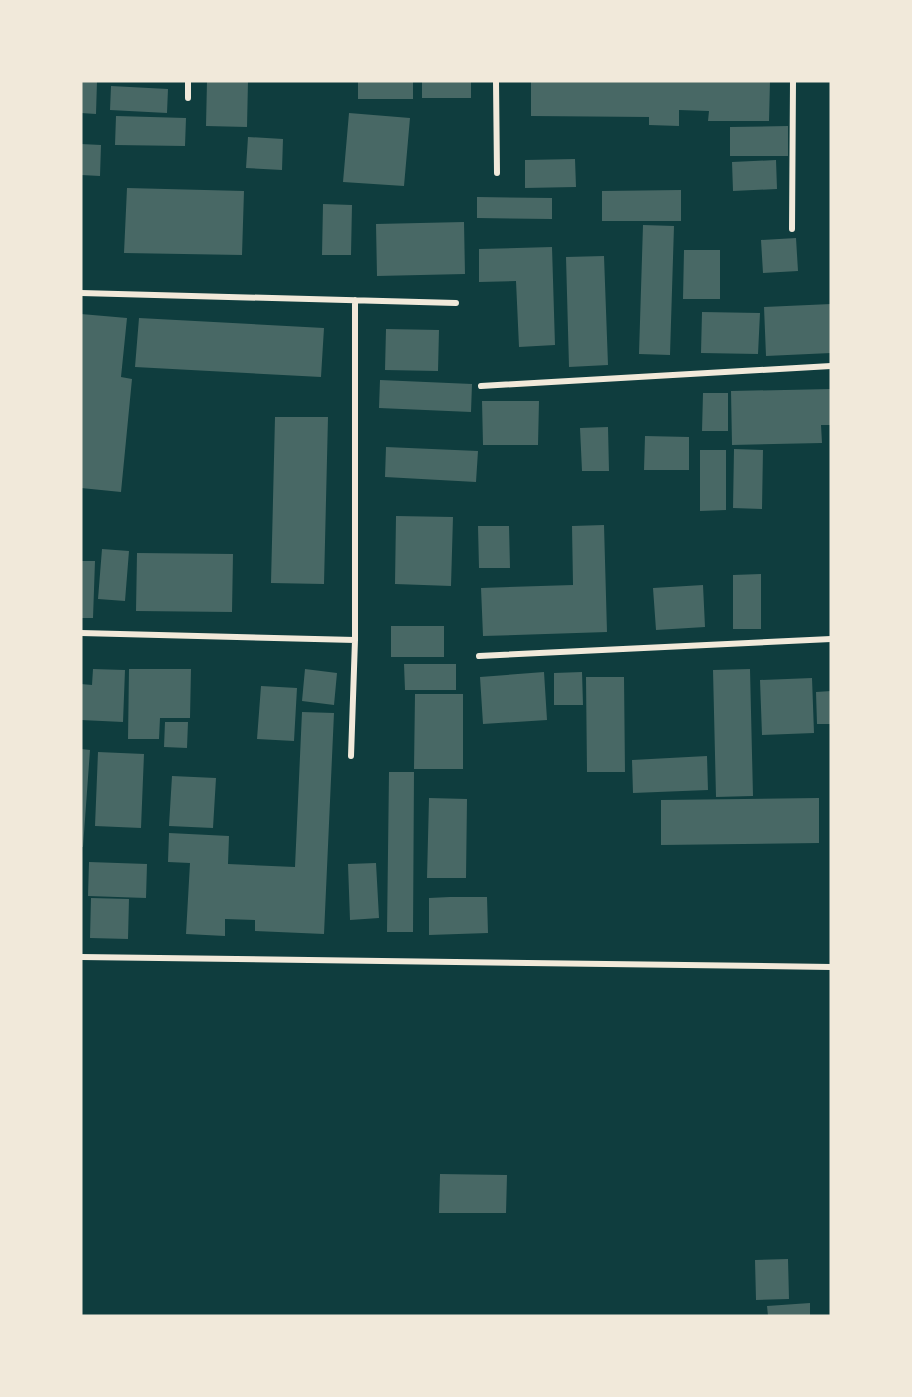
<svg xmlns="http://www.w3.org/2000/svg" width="912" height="1397" font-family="'Space Grotesk',sans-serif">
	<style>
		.building { fill: #486865 }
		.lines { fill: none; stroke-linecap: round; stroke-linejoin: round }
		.minor { stroke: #f1e9da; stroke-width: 6 }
	</style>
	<rect width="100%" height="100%" fill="#0f3d3e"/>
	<path class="building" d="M81,81h16l-1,33 -15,-1z
		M207,81h41l-1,46 -41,-1z
		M358,81h55v18h-55z
		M422,81h49v17h-49z
		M531,81h239l-1,40h-61l1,-10 -30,-1v16l-30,-1v-8l-118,-1z
		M111,86l57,3 -1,24 -57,-3z
		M349,113l61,5 -6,68 -61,-4z
		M116,116l70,2 -1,28 -70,-1z
		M788,126v30h-58v-29z
		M248,137l35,2 -1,31 -36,-2z
		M81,144l20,1 -1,31 -19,-1z
		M575,159l1,28 -51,1v-28z
		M776,160l1,29 -44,2 -1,-29z
		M127,188l117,3 -2,64 -118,-2z
		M681,190v31h-79v-30z
		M477,197l75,1v21l-75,-1z
		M323,204l29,1 -1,50h-29z
		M464,222l1,52 -88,2 -1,-52z
		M643,225l31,1 -4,129 -31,-1z
		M796,238l2,33 -35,2 -2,-33z
		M552,247l3,98 -36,2 -3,-66 -37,1v-33z
		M684,250h36v49h-37z
		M604,256l4,109 -39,2 -3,-110z
		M831,304v49l-65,3 -2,-49z
		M702,312l58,1 -2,41 -57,-1z
		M81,314l46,4 -6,59 11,2 -11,113 -40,-4z
		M139,318l185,10 -3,49 -186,-10z
		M386,329l53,1 -1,41 -53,-1z
		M380,380l92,4 -1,28 -92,-4z
		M831,389v36h-10l1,18 -90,2 -1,-54z
		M703,393h25v38h-26z
		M482,401h57l-1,44h-55z
		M275,417h53l-4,167 -53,-1z
		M608,427l1,44h-27l-2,-43z
		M645,436l44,1v33h-45z
		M386,447l92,4 -2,31 -91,-5z
		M734,449l29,1 -1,59 -29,-1z
		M700,450h26v60l-26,1z
		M396,516l57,1 -2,69 -56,-2z
		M604,525l3,107 -124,4 -2,-48 92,-3 -1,-59z
		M478,526h31l1,42h-31z
		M102,549l27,2 -4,50 -27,-2z
		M137,553l96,1 -1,58 -96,-1z
		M81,561h14l-2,57h-12z
		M761,574v55h-28v-54z
		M703,585l2,42 -49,3 -3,-42z
		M391,626h53v31h-53z
		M404,664h52v26h-51z
		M93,669l32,1 -2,52 -42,-2v-36l11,1z
		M129,669h62l-1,49h-30l-1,21h-31z
		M305,669l32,4 -3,32 -32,-4z
		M750,669l3,127 -37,1 -3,-127z
		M544,672l3,48 -64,4 -3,-47z
		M582,672l1,33h-29v-32z
		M586,677h38l1,95h-38z
		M812,678l2,55 -52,2 -2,-55z
		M261,686l36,2 -3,53 -37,-2z
		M831,691v33h-14l-1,-32z
		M415,694h48v75h-49z
		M302,712l32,1 -10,221 -69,-3v-11l-30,-1v17l-39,-2 4,-71 -22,-1 1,-29 60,3 -1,28 67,3z
		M165,722h23l-1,26 -23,-1z
		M81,749l9,1 -7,97h-2z
		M98,752l46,2 -3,74 -46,-2z
		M707,756l1,34 -75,3 -1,-33z
		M389,772h25l-1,160h-26z
		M172,776l44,2 -3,50 -44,-2z
		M429,798l38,1 -1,79h-39z
		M819,798v45l-158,2v-45z
		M89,862l58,2 -1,34 -58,-2z
		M376,863l3,55 -29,2 -2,-56z
		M450,897h37l1,36 -59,2v-37z
		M91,898l38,1 -1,40 -38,-1z
		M440,1174l67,1 -1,38h-67z
		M788,1259l1,40 -33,1 -1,-40z
		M810,1303v13h-42l-1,-10z"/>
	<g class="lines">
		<path class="minor" d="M496,81l1,92
			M188,98v-17
			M792,229l1,-148
			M81,293l375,10
			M481,386l350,-20
			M81,633l274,7
			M479,656l352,-17
			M351,756l4,-116v-340
			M81,957l750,10"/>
	</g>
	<rect width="912" height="1397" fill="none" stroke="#f1e9da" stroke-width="165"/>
</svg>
